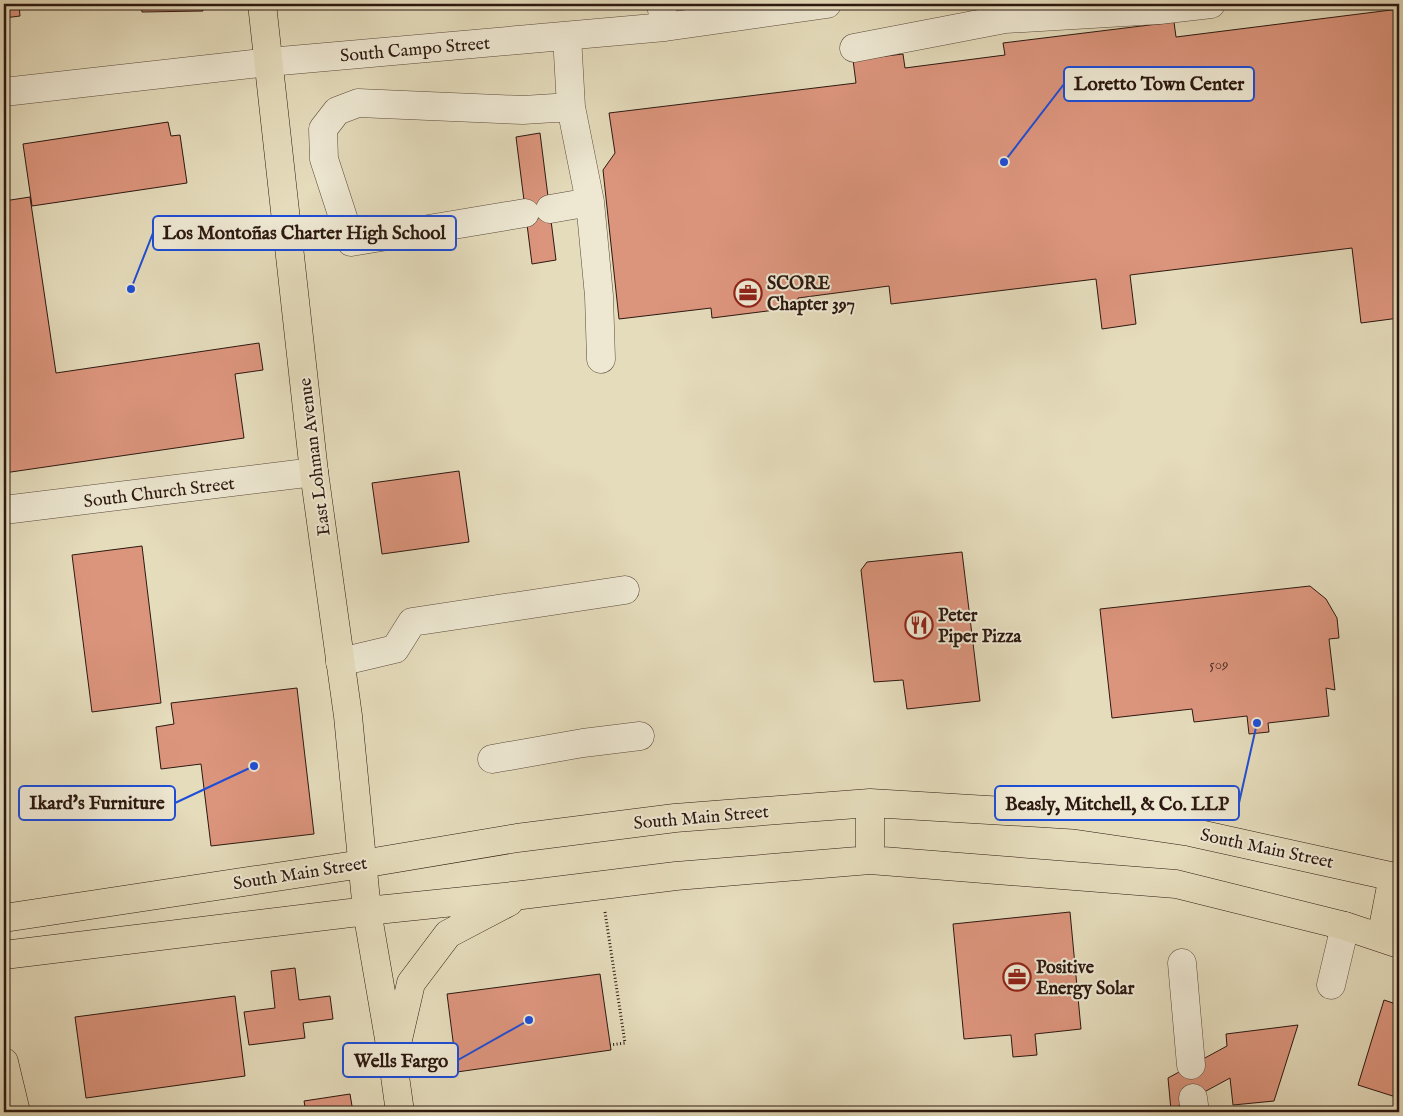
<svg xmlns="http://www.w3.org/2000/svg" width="1403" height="1116" font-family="'IM FELL English',serif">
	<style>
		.building { fill: #dc957d; stroke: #2c1810 }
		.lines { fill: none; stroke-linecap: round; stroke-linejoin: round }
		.minor-casing { stroke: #5a493b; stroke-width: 29 }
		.major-casing { stroke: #2c1810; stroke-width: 29 }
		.path { stroke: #2c1810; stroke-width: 3; stroke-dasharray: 1 2.5; stroke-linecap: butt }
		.minor { stroke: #eee8d3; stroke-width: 28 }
		.major { stroke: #e5dcbc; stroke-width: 28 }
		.labels { text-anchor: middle; stroke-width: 4; stroke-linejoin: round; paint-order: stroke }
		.number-label { font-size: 15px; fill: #58372b }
		.street-label { font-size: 18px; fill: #2c1810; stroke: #eee8d3 }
		.poi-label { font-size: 18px; font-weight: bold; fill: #2c1810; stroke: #eee8d3; text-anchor: start }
		.leader { fill: none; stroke: #1d4ed8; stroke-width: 2 }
		.callout-dot { fill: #1d4ed8; stroke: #eee8d3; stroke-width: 2 }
		.callout { fill: #eee8d3; stroke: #1d4ed8; stroke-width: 2 }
		.callout-label { font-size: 19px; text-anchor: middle; font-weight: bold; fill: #2c1810 }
	</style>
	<rect width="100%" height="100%" fill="#e5dcbc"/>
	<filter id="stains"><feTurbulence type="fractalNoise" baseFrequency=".004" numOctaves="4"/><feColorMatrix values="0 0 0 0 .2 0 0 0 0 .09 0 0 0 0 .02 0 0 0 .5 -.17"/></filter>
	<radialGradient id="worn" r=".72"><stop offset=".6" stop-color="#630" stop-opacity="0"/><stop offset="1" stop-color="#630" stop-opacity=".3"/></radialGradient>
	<path class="building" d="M4,4h15l1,12 -16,2z
		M141,4h62v7l-61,1z
		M1399,9v309l-38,5 -9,-75 -222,27 6,49 -34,5 -6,-50 -205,25 -2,-18 -91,12 1,9 -87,11 -1,-10 -92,11 -16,-149 12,-17 -6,-40 247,-30 -3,-23 50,-6 2,14 100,-13 -2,-12 171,-21 2,15z
		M168,122l3,14 9,-1 7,48 -155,23 -9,-62z
		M540,133l16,127 -24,4 -16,-127z
		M30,197l26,176 203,-30 4,27 -28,4 9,64 -240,35v-78h2l-2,-13v-181z
		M459,471l10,71 -87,12 -10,-71z
		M142,546l19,157 -69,9 -20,-157z
		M962,552l18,149 -73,8 -4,-29 -29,2 -13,-112 6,-8z
		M1310,586l16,13 11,19 2,20 -10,1 6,51 -9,-2 3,28 -61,7 1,9 -20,2 -2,-18 -53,6 -2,-13 -80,9 -12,-109z
		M297,688l17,146 -103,12 -10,-82 -40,5 -5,-42 18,-3 -3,-21z
		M1070,912l11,117 -46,5 2,21 -24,2 -2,-22 -47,4 -11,-115z
		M295,968l4,32 31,-4 3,23 -30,4 2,15 -56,7 -5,-33 31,-4 -4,-37z
		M600,974l11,76 -154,22 -10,-78z
		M235,996l10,80 -159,22 -11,-81z
		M1384,1000l15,5v93l-41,-13z
		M1298,1025l-24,76 -41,4 -3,-27 -59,32 -3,-32 59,-32 -1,-12z
		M350,1094l3,18h-47l-2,-11z"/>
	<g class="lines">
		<g class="minor-casing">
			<path id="minor" d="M661,4l4,23
				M854,48l151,-29 154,-9 52,-6
				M4,92l265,-30 396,-35 162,-23
				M571,107l19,95 9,94 2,63
				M550,209l40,-7
				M525,213l-174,29 -27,-83 -1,-30 14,-18 21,-8 165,7 48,-3 -4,-71
				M4,510l310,-38
				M340,662l55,-13 17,-27 213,-32
				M492,759l91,-16 57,-7
				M1182,963l9,102
				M1331,985l14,-59
				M1193,1098l2,14"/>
		</g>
		<g class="major-casing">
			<path id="major" d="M262,4l52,468 34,244 19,195 26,151 7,50
				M870,803v57
				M4,918l358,-54 155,-26 158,-20 195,-15 204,12 116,17 209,46
				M1381,938l12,-62
				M4,955l363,-44 155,-16 154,-19 194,-16 306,24 169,42 54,18
				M396,1048l15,-65 37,-49 61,-32
				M4,1062l12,50"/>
		</g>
		<path class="path" d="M605,912l20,131 -15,2"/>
		<use href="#minor" class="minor"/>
		<use href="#major" class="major"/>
	</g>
	<defs>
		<g id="office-ring" transform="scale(1.4375)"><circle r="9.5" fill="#eee8d3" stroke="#8f2418" stroke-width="1.5"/><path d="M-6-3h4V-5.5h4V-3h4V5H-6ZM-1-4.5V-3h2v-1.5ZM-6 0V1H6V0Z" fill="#8f2418"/></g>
		<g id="restaurant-ring" transform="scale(1.4375)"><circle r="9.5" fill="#eee8d3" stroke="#8f2418" stroke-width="1.5"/><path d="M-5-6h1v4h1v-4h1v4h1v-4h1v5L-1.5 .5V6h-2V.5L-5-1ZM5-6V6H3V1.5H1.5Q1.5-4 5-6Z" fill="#8f2418"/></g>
	</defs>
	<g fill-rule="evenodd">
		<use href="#office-ring" x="748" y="293"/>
		<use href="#restaurant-ring" x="919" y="625"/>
		<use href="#office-ring" x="1017" y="977"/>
	</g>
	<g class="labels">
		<g class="number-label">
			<text x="1219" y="669">509</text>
		</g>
		<g class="street-label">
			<text transform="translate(415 49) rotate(-5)" y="6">South Campo Street</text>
			<text transform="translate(314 457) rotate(-97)" y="6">East Lohman Avenue</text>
			<text transform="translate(159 492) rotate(-7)" y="6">South Church Street</text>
			<text transform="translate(701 817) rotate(-5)" y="6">South Main Street</text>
			<text transform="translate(1267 848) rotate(12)" y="6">South Main Street</text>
			<text transform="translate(300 873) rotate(-9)" y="6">South Main Street</text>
		</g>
		<g class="poi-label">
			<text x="767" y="289">SCORE<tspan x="767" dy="21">Chapter 397</tspan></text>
			<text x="938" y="621">Peter<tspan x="938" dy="21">Piper Pizza</tspan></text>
			<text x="1036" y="973">Positive<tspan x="1036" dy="21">Energy Solar</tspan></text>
		</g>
	</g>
	<path class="leader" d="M1004 162L1064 84M131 289L153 233M254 766L175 803M1257 723L1239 803M529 1020L458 1060"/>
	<g class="callout-dot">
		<circle cx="1004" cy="162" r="5"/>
		<circle cx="131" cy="289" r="5"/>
		<circle cx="254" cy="766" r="5"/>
		<circle cx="1257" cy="723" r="5"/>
		<circle cx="529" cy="1020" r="5"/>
	</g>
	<g class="callout">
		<rect x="1064" y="67" width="190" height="34" rx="5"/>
		<rect x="153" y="216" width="303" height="34" rx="5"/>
		<rect x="19" y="786" width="156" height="34" rx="5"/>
		<rect x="995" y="786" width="244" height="34" rx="5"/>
		<rect x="343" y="1043" width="115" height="34" rx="5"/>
	</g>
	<g class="callout-label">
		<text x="1159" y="90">Loretto Town Center</text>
		<text x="304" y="239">Los Montoñas Charter High School</text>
		<text x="97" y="809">Ikard's Furniture</text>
		<text x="1117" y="810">Beasly, Mitchell, &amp; Co. LLP</text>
		<text x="401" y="1067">Wells Fargo</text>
	</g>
	<rect width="1403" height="1116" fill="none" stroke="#e5dcbc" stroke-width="20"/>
	<rect x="5" y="5" width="1393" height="1106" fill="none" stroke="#2c1810" stroke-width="2.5"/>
	<rect x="10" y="10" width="1383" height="1096" fill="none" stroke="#2c1810"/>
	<rect width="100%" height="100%" filter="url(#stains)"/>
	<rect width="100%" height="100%" fill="url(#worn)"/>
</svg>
